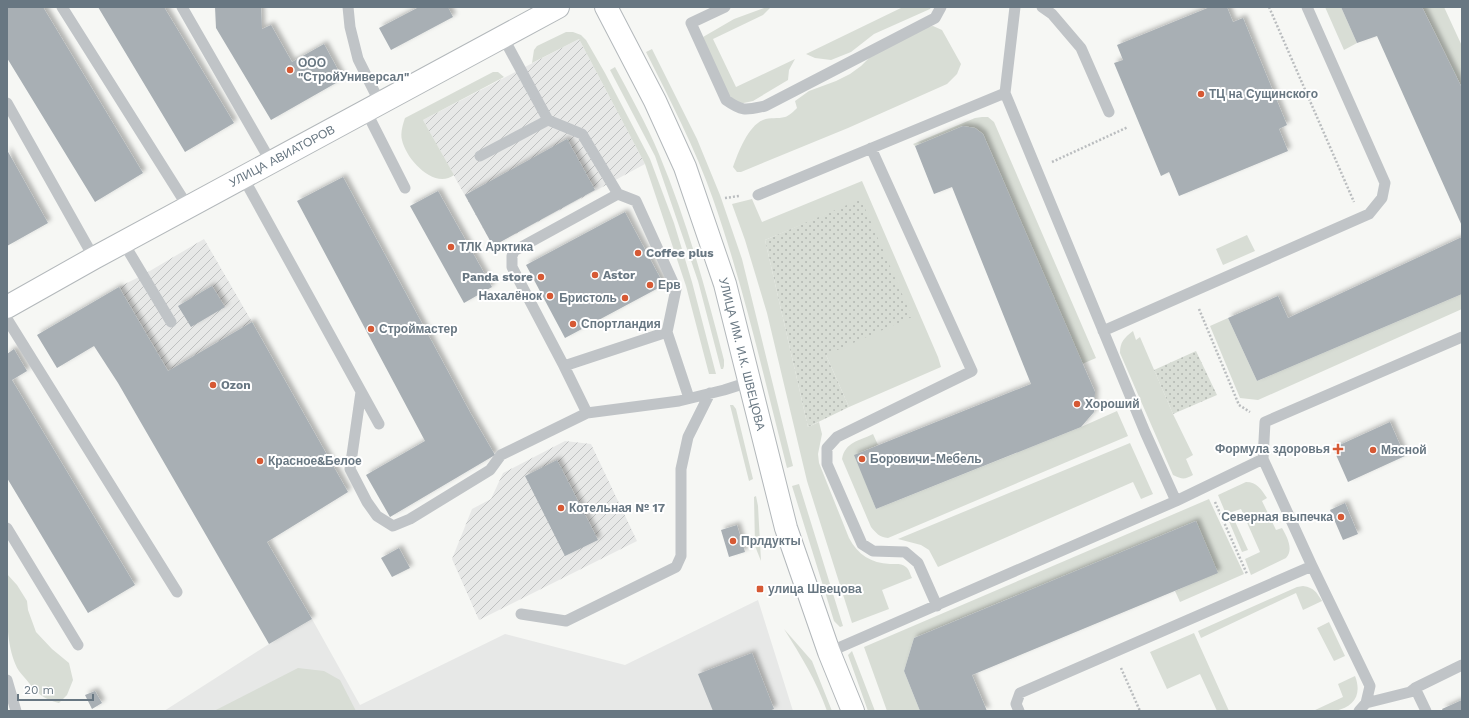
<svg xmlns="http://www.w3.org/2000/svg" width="1469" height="718" font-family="'Work Sans',sans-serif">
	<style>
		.built { fill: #e7e8e7 }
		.industrial { fill: url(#industrial-furrows) }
		.green { fill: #d8ddd5 }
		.park { fill: url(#park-dots) }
		.building { fill: #a8afb4; filter: url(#shadow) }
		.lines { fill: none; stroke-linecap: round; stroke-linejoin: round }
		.secondary-casing { stroke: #b3b8bb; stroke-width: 24 }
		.path { stroke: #babdbf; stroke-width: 2.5; stroke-dasharray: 2 2; stroke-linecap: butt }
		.lane { stroke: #c0c4c7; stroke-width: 11 }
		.secondary { stroke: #fff; stroke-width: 22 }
		.poi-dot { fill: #d65934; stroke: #fff; stroke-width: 1.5 }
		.labels { text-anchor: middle; stroke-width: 4; stroke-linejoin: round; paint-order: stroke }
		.poi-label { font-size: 12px; font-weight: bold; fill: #687782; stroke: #fff; text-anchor: start }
		.street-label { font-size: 12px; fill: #687782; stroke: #fff }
	</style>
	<defs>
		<pattern id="industrial-furrows" width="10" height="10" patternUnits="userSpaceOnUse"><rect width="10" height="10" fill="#e7e8e7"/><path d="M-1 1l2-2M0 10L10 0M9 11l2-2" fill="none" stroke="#bfc1c1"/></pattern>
		<pattern id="park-dots" width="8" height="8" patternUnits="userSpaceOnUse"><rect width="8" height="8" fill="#d8ddd5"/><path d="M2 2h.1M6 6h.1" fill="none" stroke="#b3b8b2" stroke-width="1.8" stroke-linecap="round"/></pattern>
		<filter id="shadow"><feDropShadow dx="3.5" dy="-3.5" stdDeviation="2" flood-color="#0004"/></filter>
	</defs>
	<rect width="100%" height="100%" fill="#f6f7f4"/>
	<path class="built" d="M758,600l35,111h-629l105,-67 43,-25 48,86 145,-71 120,31z"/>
	<path class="industrial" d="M579,39l66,125 -152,82 -70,-126z
		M204,239l48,83 -84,49 -49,-84 24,-12z
		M565,441l26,3 46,97 -158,79 -27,-61 20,-50 19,-10 12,-26z"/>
	<path class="green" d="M767,7h4l-8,8 -50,24 23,48 59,-28 -6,11 -1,10 -35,21 -14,3 -11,-9 -25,-58 31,-18z
		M903,7h28l-1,2 -56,25 -23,18 -20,8 -16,-2 -9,-4z
		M1325,7h16l16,36 -13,7z
		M1422,7h22l18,39v42z
		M933,26l9,4 19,34 -4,10 -10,10 -99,44 -107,44h-4l-4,-5c5,-14 15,-41 30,-47 7,-3 15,-1 22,-3 4,-1 9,-6 12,-9l-2,-7 14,-10 27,-10 14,-7 11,-8 11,-11 53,-28z
		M566,32h7l8,3 5,5 19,33 45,86 24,64 18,59 24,92h-7l-23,-88 -41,-122 -66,-125 -47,24 2,-13 3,-4z
		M652,49l45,90 23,56 22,64 51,207 -6,2c-23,-90 -43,-181 -74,-269 -18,-51 -43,-99 -67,-147z
		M615,67c15,28 32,58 44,87 28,67 47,136 65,206v6l-1,3h-2l-23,-88 -43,-125 -45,-86z
		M493,72h5l6,5 -81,43 31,55c-20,15 -48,-16 -52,-35 -2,-7 1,-16 3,-22z
		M982,117h6l6,5 102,236 -14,6 -99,-230 -8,-6 -12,-2 -48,20 -2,-2 62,-26z
		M862,181l76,176 3,10 -92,40 -23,-52 35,-155 -96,40 43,187 11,-5 3,12 -4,20 1,9 30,75c9,17 22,25 41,26 5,0 12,-1 16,3 3,2 4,7 6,11l-30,12 7,19 -37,14 -45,-142 -40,-168 -22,-73 -13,-36 20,-5 10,23z
		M1247,235l8,16 -32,14 -7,-16z
		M1462,294v15l-204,91 -18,-2 -30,-72 18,-8 29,63z
		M1133,331l3,9 4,-3 33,77 20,41 -7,4 7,16c-9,5 -11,4 -20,0l-53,-122c0,-11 4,-15 13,-22z
		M730,405h3l3,4 17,70 -4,2z
		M1117,411l11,25 -240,102c-9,-1 -12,-5 -17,-11l-29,-68c3,-17 17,-18 31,-25l5,11 -23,10 21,54 205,-82z
		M1130,443l23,51 -12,5 -8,-17 -195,85 -9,-17 -8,-5 -23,-6z
		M1246,482c11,0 15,7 21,16l-5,3 14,29 6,-2c5,9 12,21 4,30l-35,17 -6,-16 15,-7 -19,-43 -15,5 -8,-19z
		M799,484l44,142 -3,1 -6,-6 -42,-135z
		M756,496l2,10 3,55 -6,-15 -1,-49z
		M1209,499l35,75 -64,28 -5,-11 41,-18 -20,-52 -282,117 -10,33 16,40h-33l-23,-64z
		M1233,517l15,33 -6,2 -14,-33z
		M7,574l10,11 10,16 1,9 8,22 16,17 17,14 4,17 -6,15 -8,8c-15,-4 -20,-8 -30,-20 -3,-4 -7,-8 -10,-12 -15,-24 -12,-69 -12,-97z
		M1303,586c12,2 13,6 19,15l-19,9 -7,-17 -95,45 -3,-7 99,-44z
		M1329,622l16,34 -11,5 -17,-33z
		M784,629l28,32 20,50h-5c-11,-31 -26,-55 -43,-82z
		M1194,633l35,78h-12l-17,-37 -33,15 -17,-37z
		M852,651l23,60h-7l-20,-56z
		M298,668l26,3 16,9 16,31h-142z
		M1355,676c7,18 0,31 -20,35 -6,1 -15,0 -22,0l30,-14 -5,-13z"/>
	<path class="park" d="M861,199l51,118 -86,38 23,52 -41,20 -43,-187z
		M1196,351l21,44 -44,19 -19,-44z"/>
	<path class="building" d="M7,7h36l100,166 -48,29 -88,-144z
		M98,7h66l70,116 -49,29z
		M215,7h46l1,22 9,-4 21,37 32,-18 19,35 -72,41 -55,-92z
		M419,7h29l5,10 -62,33 -12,-22z
		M1210,7h17l6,15 10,-4 44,107 -8,4 9,22 -109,45 -10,-24 -8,4 -47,-113 9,-3 -6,-15z
		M1341,7h81l40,81v138l-85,-190 -20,7z
		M963,126l12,2 8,6 112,258 -1,20 -13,15 -205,82 -22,-54 177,-71 -79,-197 -18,7 -19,-48z
		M567,139l28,51 -102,56 -28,-51z
		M7,150l41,73 -41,23z
		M343,177l128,237 24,41 -105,62 -24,-42 59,-34 -128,-240z
		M438,191l54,96 -28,16 -54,-97z
		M625,212l39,73 -99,53 -39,-73z
		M1462,237v57l-205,87 -29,-63 50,-22 10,22z
		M212,286l13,21 -34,20 -13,-21z
		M119,287l49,84 84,-49 96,170 -81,50 45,77 -43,25 -151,-261 -24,-37 -37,22 -20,-33z
		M14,349l13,22 -15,9 123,205 -47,28 -81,-135v-124z
		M1390,422l15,34 -57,26 -15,-34z
		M557,460l41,80 -33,16 -40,-80z
		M1345,503l13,31 -15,6 -13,-30z
		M1196,521l22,52 -246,102 15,36h-67l-16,-40 10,-33z
		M737,525l8,27 -16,5 -8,-27z
		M399,548l11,20 -18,9 -11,-19z
		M752,653l22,56 -5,2h-56l-15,-37z
		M95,691l7,12 -10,6 -7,-14z
		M1462,700v11h-19l-1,-2z"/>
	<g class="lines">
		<g class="secondary-casing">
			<path id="secondary" d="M606,7l49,94 30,66 40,117 61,244 43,124 24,59
				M7,307l87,-49 464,-251"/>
		</g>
		<path class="path" d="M1269,7l85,195
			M1052,162l76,-35
			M725,198l14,-2
			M1199,309l40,96 11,7
			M1215,502l32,72
			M1121,668l19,43"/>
		<path class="lane" d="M62,7l126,200
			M182,7l89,155
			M348,7l2,20 8,32 22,44
			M725,7l-34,16 35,77c17,12 20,10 39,6l170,-88 6,-11
			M1015,7l-10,86 140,339 31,69 87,-42
			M1042,7l10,7 29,34 28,64
			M7,103l87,155
			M366,111l39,77
			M548,120l34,14 36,60
			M871,148l101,223 -135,66 -10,11v16l35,80 11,7 32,1 13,11 19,43
			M480,156l68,-36 -45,-83
			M243,177l136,247
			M758,195l247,-102
			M123,242l48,80
			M7,319l170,273
			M1103,331l266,-117 13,-16 3,-15 -78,-176
			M564,366l-52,-99v-11l2,-5 104,-57 18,7 40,88 -9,43
			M361,392l-11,77 17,33 10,14 16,10 17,-7 80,-49 11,-15 86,-42 92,-12 45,-11 25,-8
			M587,413l-23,-47 103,-34 22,66
			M7,528l71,117
			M521,614l45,7 110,-54 5,-11v-87l7,-32 22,-44
			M829,652l347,-151
			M7,680l9,31
			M1415,688l11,23
			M1366,703l44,-11 5,-4 47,-23
			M1019,711l-3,-7 4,-11 292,-127
			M1359,711l7,-8 4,-17 -58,-120 -49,-107 2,-37 197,-85"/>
		<use href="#secondary" class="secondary"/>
	</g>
	<g class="poi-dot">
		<circle cx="290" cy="70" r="4"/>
		<circle cx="1201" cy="94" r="4"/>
		<circle cx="451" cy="247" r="4"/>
		<circle cx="638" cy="253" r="4"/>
		<circle cx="595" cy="275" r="4"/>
		<circle cx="541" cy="277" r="4"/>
		<circle cx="650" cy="285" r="4"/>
		<circle cx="550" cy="296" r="4"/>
		<circle cx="625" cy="298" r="4"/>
		<circle cx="573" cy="324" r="4"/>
		<circle cx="371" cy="329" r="4"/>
		<circle cx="213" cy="385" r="4"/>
		<circle cx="1077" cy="404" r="4"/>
		<path d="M1336 443h4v4h4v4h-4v4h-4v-4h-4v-4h4z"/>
		<circle cx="1373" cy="450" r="4"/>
		<circle cx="862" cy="459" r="4"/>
		<circle cx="260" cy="461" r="4"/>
		<circle cx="561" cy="508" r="4"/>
		<circle cx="1341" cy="517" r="4"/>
		<circle cx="733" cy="541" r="4"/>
		<rect x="756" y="585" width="8" height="8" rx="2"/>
	</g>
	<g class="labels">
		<g class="poi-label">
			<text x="298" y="67">ООО<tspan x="298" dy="14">"СтройУниверсал"</tspan></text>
			<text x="1209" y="98">ТЦ на Сущинского</text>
			<text x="459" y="251">ТЛК Арктика</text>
			<text x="646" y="257">Coffee plus</text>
			<text x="603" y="279">Astor</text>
			<text x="533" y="281" text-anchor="end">Panda store</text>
			<text x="658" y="289">Ерв</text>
			<text x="542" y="300" text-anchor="end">Нахалёнок</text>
			<text x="617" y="302" text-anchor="end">Бристоль</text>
			<text x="581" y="328">Спортландия</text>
			<text x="379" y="333">Строймастер</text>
			<text x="221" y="389">Ozon</text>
			<text x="1085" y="408">Хороший</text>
			<text x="1330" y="453" text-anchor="end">Формула здоровья</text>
			<text x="1381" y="454">Мясной</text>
			<text x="870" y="463">Боровичи-Мебель</text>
			<text x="268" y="465">Красное&amp;Белое</text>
			<text x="569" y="512">Котельная № 17</text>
			<text x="1333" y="521" text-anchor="end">Северная выпечка</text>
			<text x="741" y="545">Прлдукты</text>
			<text x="768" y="593">улица Швецова</text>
		</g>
		<g class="street-label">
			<text transform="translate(282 156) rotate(-28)" y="4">УЛИЦА АВИАТОРОВ</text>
			<text transform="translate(742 354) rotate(76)" y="4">УЛИЦА ИМ. И.К. ШВЕЦОВА</text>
		</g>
	</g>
	<rect width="1469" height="718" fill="none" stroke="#687782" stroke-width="16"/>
	<path d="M18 694v6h75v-6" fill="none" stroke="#687782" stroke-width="2"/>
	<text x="24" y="694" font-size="12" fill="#687782" stroke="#ffffff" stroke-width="3" paint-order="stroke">20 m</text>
</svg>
